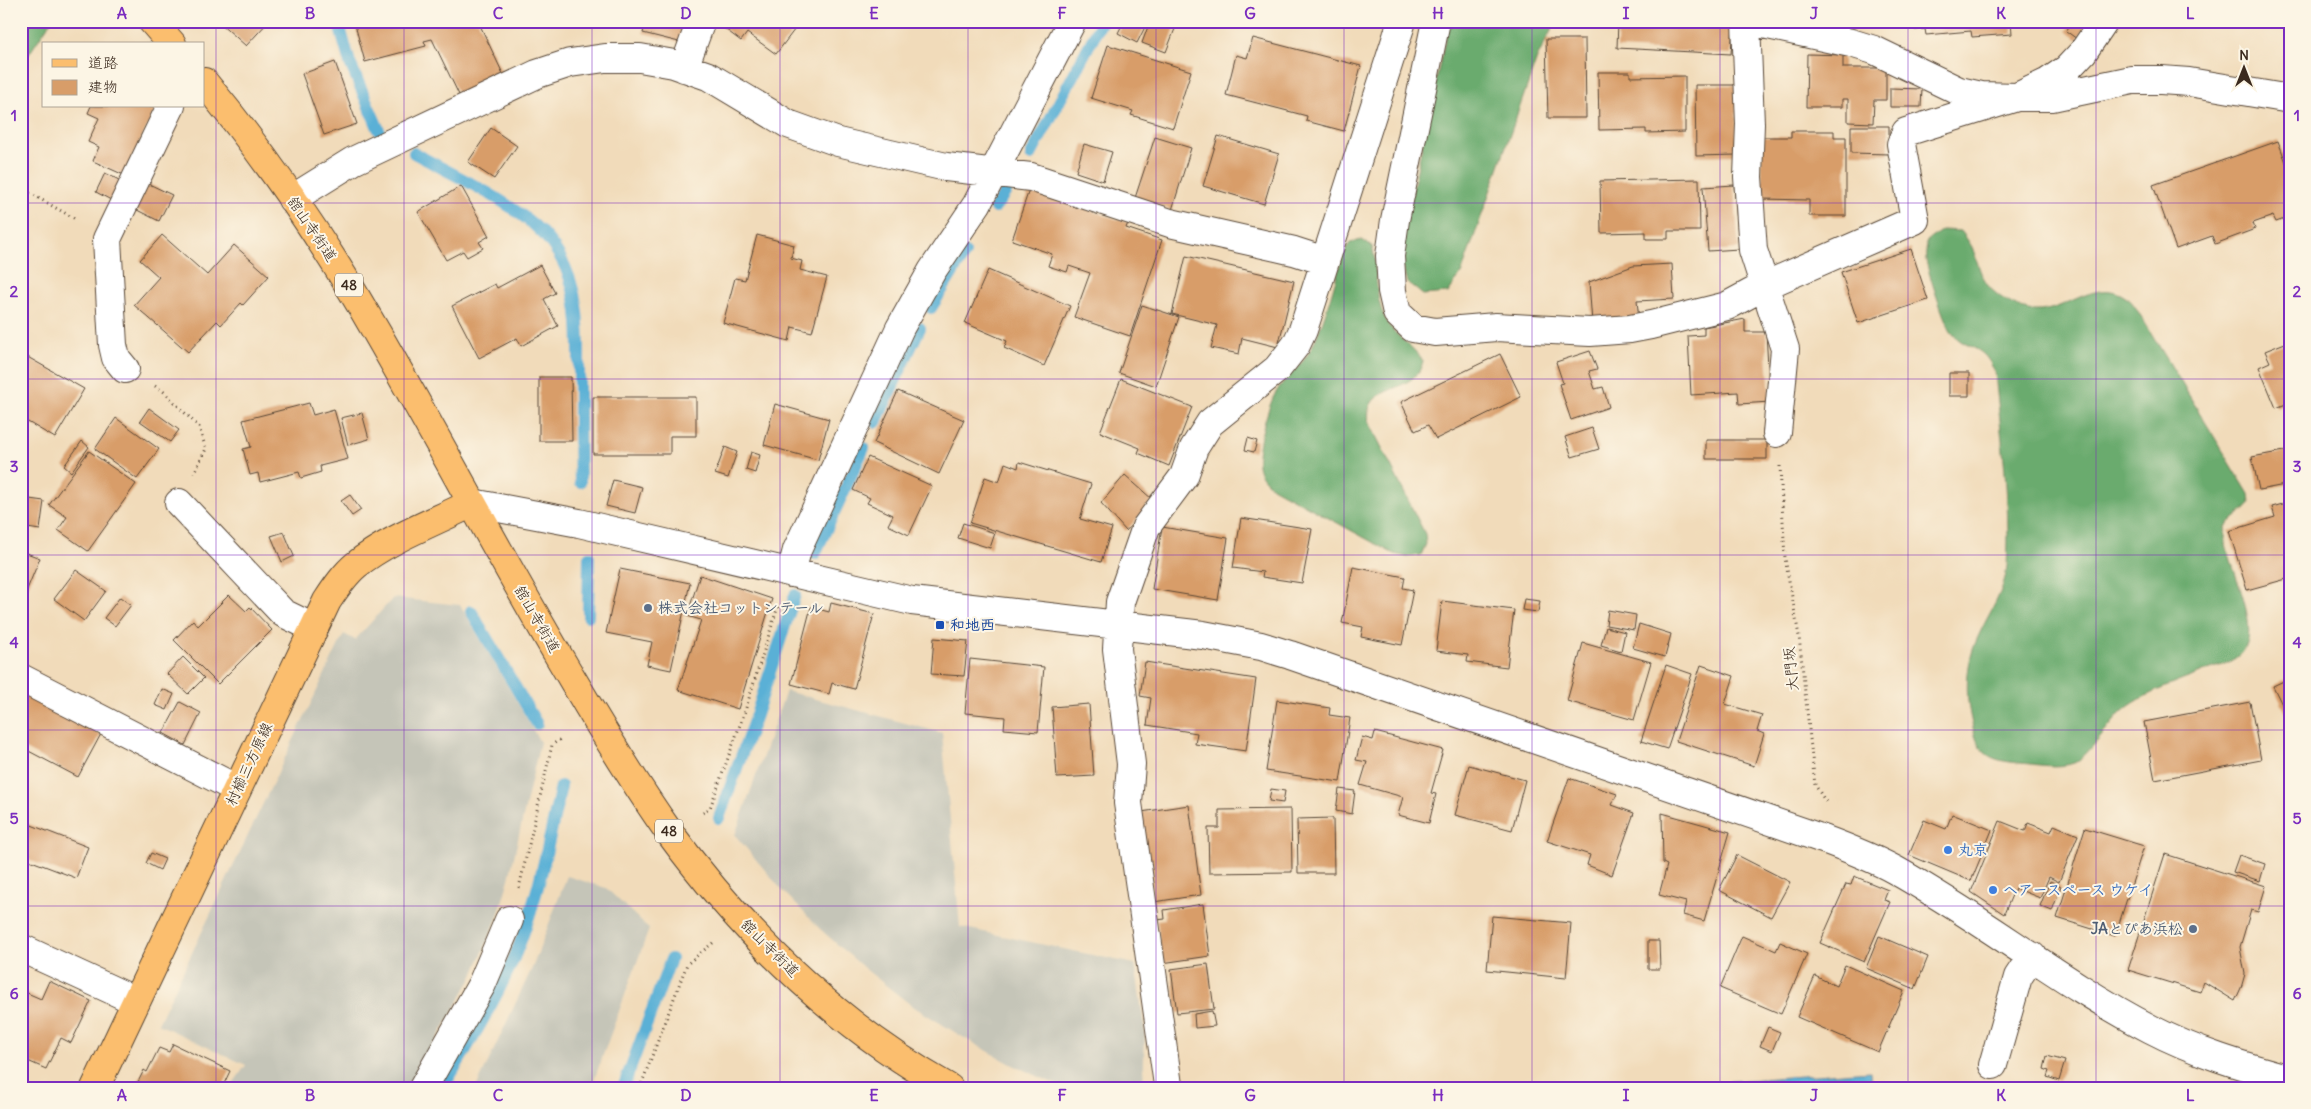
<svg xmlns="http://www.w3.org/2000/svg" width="2311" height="1109" font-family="Delius,'Klee One',sans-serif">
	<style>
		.industrial { fill: #c5c5b8 }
		.forest { fill: #6aab6e; stroke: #526a46 }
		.water { fill: #5ab0d6; stroke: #4a6d7a }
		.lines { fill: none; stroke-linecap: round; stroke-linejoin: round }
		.stream { stroke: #5ab0d6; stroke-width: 12 }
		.building { fill: #d89d69 }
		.minor-casing { stroke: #564535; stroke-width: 30 }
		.major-casing { stroke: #564535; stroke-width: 30 }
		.path { stroke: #564535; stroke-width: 3; stroke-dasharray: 1 4; stroke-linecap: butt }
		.minor { stroke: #fff; stroke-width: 28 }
		.major { stroke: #fbbe6e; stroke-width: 28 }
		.grid { fill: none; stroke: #7b2cbf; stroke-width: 1; stroke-opacity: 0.55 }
		.service-dot { fill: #5c6f8a; stroke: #fcf5e5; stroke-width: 2 }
		.transit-dot { fill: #1a4fb4; stroke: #fcf5e5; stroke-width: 2 }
		.shop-dot { fill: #3f7fe0; stroke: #fcf5e5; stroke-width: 2 }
		.labels { text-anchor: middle; stroke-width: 4; stroke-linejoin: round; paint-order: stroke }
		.shield { fill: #fcf5e5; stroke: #75675a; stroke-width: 1 }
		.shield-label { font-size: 14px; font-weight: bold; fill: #3b2a1e }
		.street-label { font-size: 15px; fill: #3b2a1e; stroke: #fcf5e5 }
		.service-label { font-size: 15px; font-weight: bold; fill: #4e5e75; stroke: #fcf5e5; text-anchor: start }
		.transit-label { font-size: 15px; font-weight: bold; fill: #164399; stroke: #fcf5e5; text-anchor: start }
		.shop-label { font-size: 15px; font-weight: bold; fill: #366cbe; stroke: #fcf5e5; text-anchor: start }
		.neatline { fill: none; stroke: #7b2cbf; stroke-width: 2 }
		.grid-label { font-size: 16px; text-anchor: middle; font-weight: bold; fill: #7b2cbf }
	</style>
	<rect width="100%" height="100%" fill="#fcf5e5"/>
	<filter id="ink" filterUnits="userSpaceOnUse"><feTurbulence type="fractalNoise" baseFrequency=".02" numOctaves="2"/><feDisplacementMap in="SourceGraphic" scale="10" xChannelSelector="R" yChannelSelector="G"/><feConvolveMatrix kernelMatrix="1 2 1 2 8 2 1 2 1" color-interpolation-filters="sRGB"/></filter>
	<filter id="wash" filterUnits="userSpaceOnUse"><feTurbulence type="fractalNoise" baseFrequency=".0096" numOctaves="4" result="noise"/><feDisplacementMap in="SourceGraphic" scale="20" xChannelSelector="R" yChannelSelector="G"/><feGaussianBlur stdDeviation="1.12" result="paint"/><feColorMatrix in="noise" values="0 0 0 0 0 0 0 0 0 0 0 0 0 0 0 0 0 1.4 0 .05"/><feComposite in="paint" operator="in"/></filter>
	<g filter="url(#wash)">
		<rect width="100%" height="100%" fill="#f1dbba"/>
		<path class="industrial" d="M393,598l67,7 80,137 -31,137 -11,37 -26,62 -63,110h-179l16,-23 -88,-41 186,-390 11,6z
			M786,691l156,42 18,194 175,37 10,68 -2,56h-79l-51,-23 -52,-29 -50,-31 -47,-37 -44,-39 -38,-39 -47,-55z
			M567,876l39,12 43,41 -58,159h-115l57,-122z"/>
		<path class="forest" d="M21,21h30l-24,36 -6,18z
			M1449,21h107l-19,37 -76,216 -13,19 -25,2 -16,-13 -6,-20 5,-41z
			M1942,230l19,1c4,5 8,11 11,16 6,14 8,31 19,42 12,11 28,21 44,22 30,2 62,-36 92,-13 5,3 9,10 12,15l110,181 1,10c-6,9 -19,14 -24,24 -3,9 1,21 4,29 7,25 29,73 13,95 -6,8 -20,13 -30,16 -25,11 -74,26 -92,45 -10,10 -36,46 -47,50 -16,6 -38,1 -55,0 -31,-3 -40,-8 -47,-39 -7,-29 -7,-59 6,-87 10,-23 27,-45 29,-71 4,-64 -6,-129 -12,-193 -12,-31 -27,-21 -43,-40 -7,-9 -24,-61 -26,-73 -1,-5 1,-13 1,-19z
			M1361,240l11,6c7,24 1,49 13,72 8,18 28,27 38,43 -7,35 -61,21 -54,61l56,112 1,10 -5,11 -14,2 -13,-3 -122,-67c-6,-6 -13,-12 -14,-22 -2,-16 9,-56 17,-71 9,-17 27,-27 36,-45 15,-30 23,-65 33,-98l6,-8z"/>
		<path class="water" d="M1870,1071l1,17h-231z"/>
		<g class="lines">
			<path class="stream" d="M338,21l12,42 29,67
				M414,153c38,21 88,44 120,72 49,43 45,99 45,159 0,32 0,65 1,98
				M1031,155l71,-134
				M995,208l12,-18
				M931,308l34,-55
				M876,422l44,-94
				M815,554l49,-106
				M471,611l66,113
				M588,616l1,-59
				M719,818l37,-103 39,-120
				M443,1088c25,-42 51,-84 70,-128 24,-55 35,-116 48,-174
				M623,1088l48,-129"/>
		</g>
		<g id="blocks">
			<path class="building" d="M218,21h51l-23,25z
				M354,21h124l26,55 -44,21 -28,-58 -8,2 2,5 -61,16z
				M646,21h42l-5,22 -40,-10z
				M718,21h83l-25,33 -29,-21 -6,8 -24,-18z
				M1124,21h24l-11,22 -19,-10z
				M1150,21h28l-12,31 -24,-9z
				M1203,21h20l-2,7z
				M1618,21l115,2 -2,31 -114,-6z
				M1915,21h96l1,13 -40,3 -1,-6 -45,4 -1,-6 -10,1z
				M2073,21h17l-13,18 -11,-8z
				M1253,38l108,28 -17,65 -38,-10 1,-5 -81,-21 10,-40 11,3z
				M1546,39h39l1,79h-38z
				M1108,45l83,26 -18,57 -42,-13 2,-4 -42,-13z
				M1807,54l36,1v13h43v32h-12l-1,23 -25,-1v-23h-6v8h-36z
				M335,62l22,62 -33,11 -22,-61z
				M1598,72h32v5l55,-1v56l-39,1v-4l-47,1z
				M1695,85h41l1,70 -41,1z
				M1890,88l32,1 -1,18h-31z
				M91,106h66l-33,69 -31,-14 6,-14 -11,-5 11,-24 -11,-5z
				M1851,126h38v28l-38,-1z
				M491,128l26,18 -23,33 -26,-17z
				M1791,131h43v6h12v79h-37v-16l-47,-1v-62h29z
				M1218,136l61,18 -15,50 -61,-18z
				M1155,137l36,11 -19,62 -37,-12z
				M2278,141l12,32v44l-14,5 -3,-6 -20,7 2,6 -40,15 -3,-8 -36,13 -23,-64z
				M1084,144l28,8 -9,29 -27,-9z
				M105,173l16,8 -10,19 -15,-8z
				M1699,179l1,52h-32v8h-22v-7l-45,1 -1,-52z
				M147,183l25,12 -13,26 -24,-12z
				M1734,185l5,64 -31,2 -5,-64z
				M461,186l28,50 -10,6 4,6 -16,9 -4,-6 -17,9 -28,-48z
				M1029,190l99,33 -2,5 36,12 -32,96 -56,-19 16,-44 -21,-7 -2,6 -19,-6 4,-12 -40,-14z
				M162,235l45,40 27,-30 35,31 -26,29 -2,-2 -20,22 -4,-4 -29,31 -54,-47 25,-28 -19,-17z
				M757,235l37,10 -3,13 11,3 -2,9 27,7 -15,55 -20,-5 -3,14 -66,-18 12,-45 10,2z
				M1911,249l17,51 -70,23 -17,-51z
				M1186,256l108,25 -16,66 -36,-9 -3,16 -28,-6 6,-23 -45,-11z
				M1672,264l2,35 -37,2 2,18 -47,4 -3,-41 44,-16z
				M540,265l15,28 -11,6 14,27 -37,20 -4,-8 -38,20 -27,-52 43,-22 2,4z
				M988,270l82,36 -26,60 -40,-18 3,-7 -42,-18z
				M1142,305l37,12 -23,69 -37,-13z
				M1745,319v13h21l4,70 -31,2 -1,-12 -47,3 -3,-59 16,-1v-8z
				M2290,341v67l-2,1 -2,-5 -10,4 -17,-41 11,-5 -5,-11z
				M1590,351l7,18 -8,2 6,18 8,-2 6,20 -38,13 -12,-36 4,-1 -7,-21z
				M1500,354l21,43 -85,42 -8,-14 -13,6 -14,-29z
				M24,355l60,34 -29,49 -34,-20v-59z
				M1949,373h20v23h-20z
				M539,377h32l1,64h-33z
				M1121,379l71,28 -23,59 -31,-13 2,-5 -40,-16z
				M898,391l66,29 -25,54 -65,-31z
				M593,397h103v39h-26v18h-77z
				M309,403l4,12 21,-6 14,50 -28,7 1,6 -20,6 -2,-6 -39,10 -2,-9 -8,2 -7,-26 8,-2 -8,-27z
				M775,404l54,15 -11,41 -54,-15z
				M149,408l30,22 -9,12 -30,-21z
				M362,413l7,26 -21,6 -7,-27z
				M116,418l43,31 -22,30 -42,-30z
				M1592,428l7,21 -27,8 -7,-20z
				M1248,438l9,3 -3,11 -9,-2z
				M1706,440h61v19h-61z
				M82,441l7,6 -18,25 -7,-6z
				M725,447l12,5 -9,26 -13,-4z
				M2290,450v34l-31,6 -7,-33z
				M89,451l47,33 -48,67 -30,-21 9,-13 -18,-12z
				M751,452l9,3 -5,18 -9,-3z
				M868,457l64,29 -23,49 -21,-10 5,-10 -26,-12 3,-5 -17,-8z
				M1019,462l72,22 -11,35 32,9 -11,34 -131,-39 15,-46 14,5 6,-19 13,5z
				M1125,475l28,25 -27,31 -25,-28z
				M613,480l29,7 -7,26 -29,-7z
				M350,495l11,15 -9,6 -11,-15z
				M22,498l22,3 -4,29 -19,-3z
				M2290,502v76l-43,12 -18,-59 46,-14 -3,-10z
				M1241,518l71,11 -10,54 -40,-6 1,-5 -30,-4z
				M963,523l32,10 -5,15 -32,-10z
				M1162,527l66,11 -10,62 -66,-11z
				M284,532l10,24 -12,6 -11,-26z
				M21,551l19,7 -19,46z
				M1353,567l52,10 -2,11 10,2 -11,55 -41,-8 2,-10 -21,-4z
				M620,569l70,14 -19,87 -24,-5 5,-23 -46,-9z
				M76,570l30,21 -22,30 -30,-22z
				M700,575l72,24 -34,110 -60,-19 23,-70 -14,-4z
				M229,595l17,16 4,-4 22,23 -54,54 -44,-44 19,-20 5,6z
				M120,597l11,8 -16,21 -11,-8z
				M1524,599l16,2 -2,11 -16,-2z
				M1442,601l72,9 -7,57 -40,-5 1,-7 -32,-4z
				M831,603l43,11 -20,75 -22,-6 -3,11 -38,-10 20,-77 18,5z
				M1608,610l28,5 -2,15 -28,-5z
				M1639,624l32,10 -6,23 -32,-9z
				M1606,627l19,5 -4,19 -20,-6z
				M934,638l34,3 -4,35 -33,-2z
				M1583,643l68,19 -17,58 -67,-19z
				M183,657l21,21 -16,16 -21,-20z
				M970,659l74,8 -6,65 -34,-3 1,-12 -40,-4z
				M1145,662l111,17 -10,72 -51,-7 2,-11 -50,-8 4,-27 -11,-2z
				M1666,665l26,9 -25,75 -26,-8z
				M1701,665l33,11 -9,28 37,11 -5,16 7,3 -10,32 -78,-25z
				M2290,678v43l-17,-35z
				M162,689l12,5 -7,16 -12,-5z
				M23,694l78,40 -23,43 -57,-30v-49z
				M1277,700l53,8 -1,7 21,3 -10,64 -74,-11z
				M180,702l21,11 -16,32 -22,-12z
				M2250,702l11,58 -106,20 -11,-58z
				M1089,704l5,72 -37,2 -5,-71z
				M1375,732l68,18 -12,43 5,1 -7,29 -31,-8 5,-18 -43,-12 7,-23 -11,-2 6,-23 11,3z
				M1469,765l56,15 -13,50 -57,-15z
				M1569,778l48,16 -5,11 22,8 -22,62 -25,-10 3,-10 -43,-14z
				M1271,789l14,2 -2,12 -14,-2z
				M1339,789l16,2 -3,23 -16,-3z
				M1189,805l12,90 -48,7 -12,-90z
				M1291,809l1,63 -83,1 -1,-45h11v-18z
				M1662,813l68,19 -26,89 -21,-6 3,-13 -27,-7 8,-30 -4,-2z
				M1952,814l40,16 -21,51 -62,-26 15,-35 22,9z
				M1333,818l1,55h-36l-1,-54z
				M21,821l67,26 -12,31 -55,-21z
				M2000,821l25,10 3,-8 23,9 3,-7 24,10 -19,47 -10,-5 -9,21 -25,-10 -11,26 -33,-22z
				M2085,828l59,18 -29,90 -58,-18z
				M151,853l14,6 -5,11 -14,-7z
				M2165,854l101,32 -8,26 -7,-2 -11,37 5,27 -4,14 -6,13 -31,-19 -4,10 -72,-22z
				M1737,855l53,27 -19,35 -52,-27z
				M2239,855l26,9 -5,17 -27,-9z
				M1854,876l34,14 -4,10 6,2 -26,60 -44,-19 26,-59 5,1z
				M2050,881l11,5 -9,25 -12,-5z
				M1203,904l7,52 -48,7 -5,-43 8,-1 -1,-9z
				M1492,916l79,7 -5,55 -79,-8z
				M1742,936l34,15 4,-9 27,12 -26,60 -61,-26z
				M1879,936l49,21 -13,32 -49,-21z
				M1648,941h11l1,28h-12z
				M1208,964l6,45 -37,4 -6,-44z
				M1845,965l59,26 -26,61 -81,-35 18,-41 21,10z
				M49,981l42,20 -20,42 -10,-5 -15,31 -25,-11v-57l4,-9 16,7z
				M1212,1011l3,15 -20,2 -1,-14z
				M1768,1027l12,5 -8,19 -12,-5z
				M173,1044l57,27 -8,17h-87l9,-18 3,2 12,-24 10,4z
				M2047,1056l18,5 -6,20 -12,-4 2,-6 -5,-2z"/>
		</g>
	</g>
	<g filter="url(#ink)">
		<use href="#blocks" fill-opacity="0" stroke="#564535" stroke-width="1"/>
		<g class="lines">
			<g class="minor-casing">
				<path id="minor" d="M1436,21l-41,199 -5,36 2,35 5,22 16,15 22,4 61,-5 94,5 40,-3 21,-4 76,-19 37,-20 151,-66 -14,-76 5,-12 111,-35h35l80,-17h29l28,2 101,17
					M1746,21l4,103 -2,53 5,73 32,99 -8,84
					M1749,21l102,22 23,7 85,41 22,5 36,1 31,-15 19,-13 16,-17 21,-31
					M684,68l17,-47
					M292,199l61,-38 184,-87 33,-11 35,-5h35l34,6 34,12 80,48 50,18 108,25 85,10 139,46 124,28 31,10
					M125,369l-9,-11 -3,-13 -6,-106 64,-133
					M179,503l104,110 31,15
					M472,503l107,20 333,78 291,34 58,11 29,9 536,185c24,9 47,18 69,30 88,49 167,113 256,159 44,23 91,37 139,50
					M791,573l6,-23 103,-222 32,-57 45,-67 95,-183
					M21,678l216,111
					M21,948l115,53
					M1993,1065l25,-88 14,-21
					M1168,1085l-40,-282 3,-39 -14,-115 3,-47 26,-75 38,-51 10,-28 16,-25 67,-54 19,-24 7,-15 99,-309
					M423,1088l59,-104 27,-64"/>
			</g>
			<g class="major-casing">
				<path id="major" d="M152,21l20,23
					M204,82c65,78 122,162 173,251 67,116 128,234 197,349 30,51 61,102 95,150 75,102 169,194 280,256
					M95,1088l232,-487c8,-12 17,-26 29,-36 32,-26 79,-43 116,-62"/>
			</g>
			<path class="path" d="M21,188l56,32
				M155,386l9,6 35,35 7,22 -12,24
				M1780,466l5,92 14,78 16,149 11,17
				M703,813l7,-5 35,-97 33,-105
				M519,888l33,-143 10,-7
				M640,1088l47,-124 27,-22"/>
			<use href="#minor" class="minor"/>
			<use href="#major" class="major"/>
		</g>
	</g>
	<path class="grid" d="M216,21v1067M404,21v1067M592,21v1067M780,21v1067M968,21v1067M1156,21v1067M1344,21v1067M1532,21v1067M1720,21v1067M1908,21v1067M2096,21v1067M21,203h2269M21,379h2269M21,555h2269M21,730h2269M21,906h2269"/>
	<g class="service-dot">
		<circle cx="648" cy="608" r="5"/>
		<circle cx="2193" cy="929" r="5"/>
	</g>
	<rect class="transit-dot" x="935" y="620" width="10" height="10" rx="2.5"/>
	<g class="shop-dot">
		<circle cx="1948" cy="850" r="5"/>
		<circle cx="1993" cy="890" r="5"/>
	</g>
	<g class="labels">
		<g class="shield">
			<rect x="335" y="273.5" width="28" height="23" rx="4"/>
			<rect x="655" y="819.5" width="28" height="23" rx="4"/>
		</g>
		<g class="shield-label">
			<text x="349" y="290">48</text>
			<text x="669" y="836">48</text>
		</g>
		<g class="street-label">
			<text transform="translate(312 229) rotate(56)" y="5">舘山寺街道</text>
			<text transform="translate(537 619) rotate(60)" y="5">舘山寺街道</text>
			<text transform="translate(1791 669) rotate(-96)" y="5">大門坂</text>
			<text transform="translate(249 764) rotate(-65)" y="5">村櫛三方原線</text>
			<text transform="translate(770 948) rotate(45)" y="5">舘山寺街道</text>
		</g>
		<g class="service-label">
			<text x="658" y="613">株式会社コットンテール</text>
			<text x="2183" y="934" text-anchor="end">JAとぴあ浜松</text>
		</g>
		<g class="transit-label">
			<text x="950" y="630">和地西</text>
		</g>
		<g class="shop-label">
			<text x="1958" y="855">丸京</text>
			<text x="2003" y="895">ヘアースペース ウケイ</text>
		</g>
	</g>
	<rect width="2311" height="1109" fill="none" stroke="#fcf5e5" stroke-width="55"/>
	<rect x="42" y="42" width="162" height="65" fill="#fcf5e5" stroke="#afa495"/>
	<rect x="52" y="59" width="25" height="8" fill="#fbbe6e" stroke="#afa495"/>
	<text x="88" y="68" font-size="15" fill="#3b2a1e">道路</text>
	<rect x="52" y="80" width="25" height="15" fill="#d89d69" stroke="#afa495"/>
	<text x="88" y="92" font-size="15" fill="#3b2a1e">建物</text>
	<g transform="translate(2244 68)" stroke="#fcf5e5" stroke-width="4" paint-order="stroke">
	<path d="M0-4L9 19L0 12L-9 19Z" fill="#3b2a1e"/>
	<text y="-8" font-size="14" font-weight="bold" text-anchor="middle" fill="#3b2a1e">N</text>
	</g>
	<rect x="28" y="28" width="2256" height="1054" class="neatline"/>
	<g class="grid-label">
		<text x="122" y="19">A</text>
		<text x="310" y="19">B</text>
		<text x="498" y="19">C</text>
		<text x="686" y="19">D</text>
		<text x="874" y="19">E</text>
		<text x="1062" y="19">F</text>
		<text x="1250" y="19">G</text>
		<text x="1438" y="19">H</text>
		<text x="1626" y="19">I</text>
		<text x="1814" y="19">J</text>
		<text x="2001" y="19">K</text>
		<text x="2190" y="19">L</text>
		<text x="14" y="121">1</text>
		<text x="2297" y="121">1</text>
		<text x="14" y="297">2</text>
		<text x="2297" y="297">2</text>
		<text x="14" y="472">3</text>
		<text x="2297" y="472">3</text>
		<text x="14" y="648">4</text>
		<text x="2297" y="648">4</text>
		<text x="14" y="824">5</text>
		<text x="2297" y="824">5</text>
		<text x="14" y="999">6</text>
		<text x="2297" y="999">6</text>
		<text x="122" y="1101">A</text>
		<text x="310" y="1101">B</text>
		<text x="498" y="1101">C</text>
		<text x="686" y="1101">D</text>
		<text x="874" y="1101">E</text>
		<text x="1062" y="1101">F</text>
		<text x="1250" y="1101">G</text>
		<text x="1438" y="1101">H</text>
		<text x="1626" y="1101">I</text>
		<text x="1814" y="1101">J</text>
		<text x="2001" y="1101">K</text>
		<text x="2190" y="1101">L</text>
	</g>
</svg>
